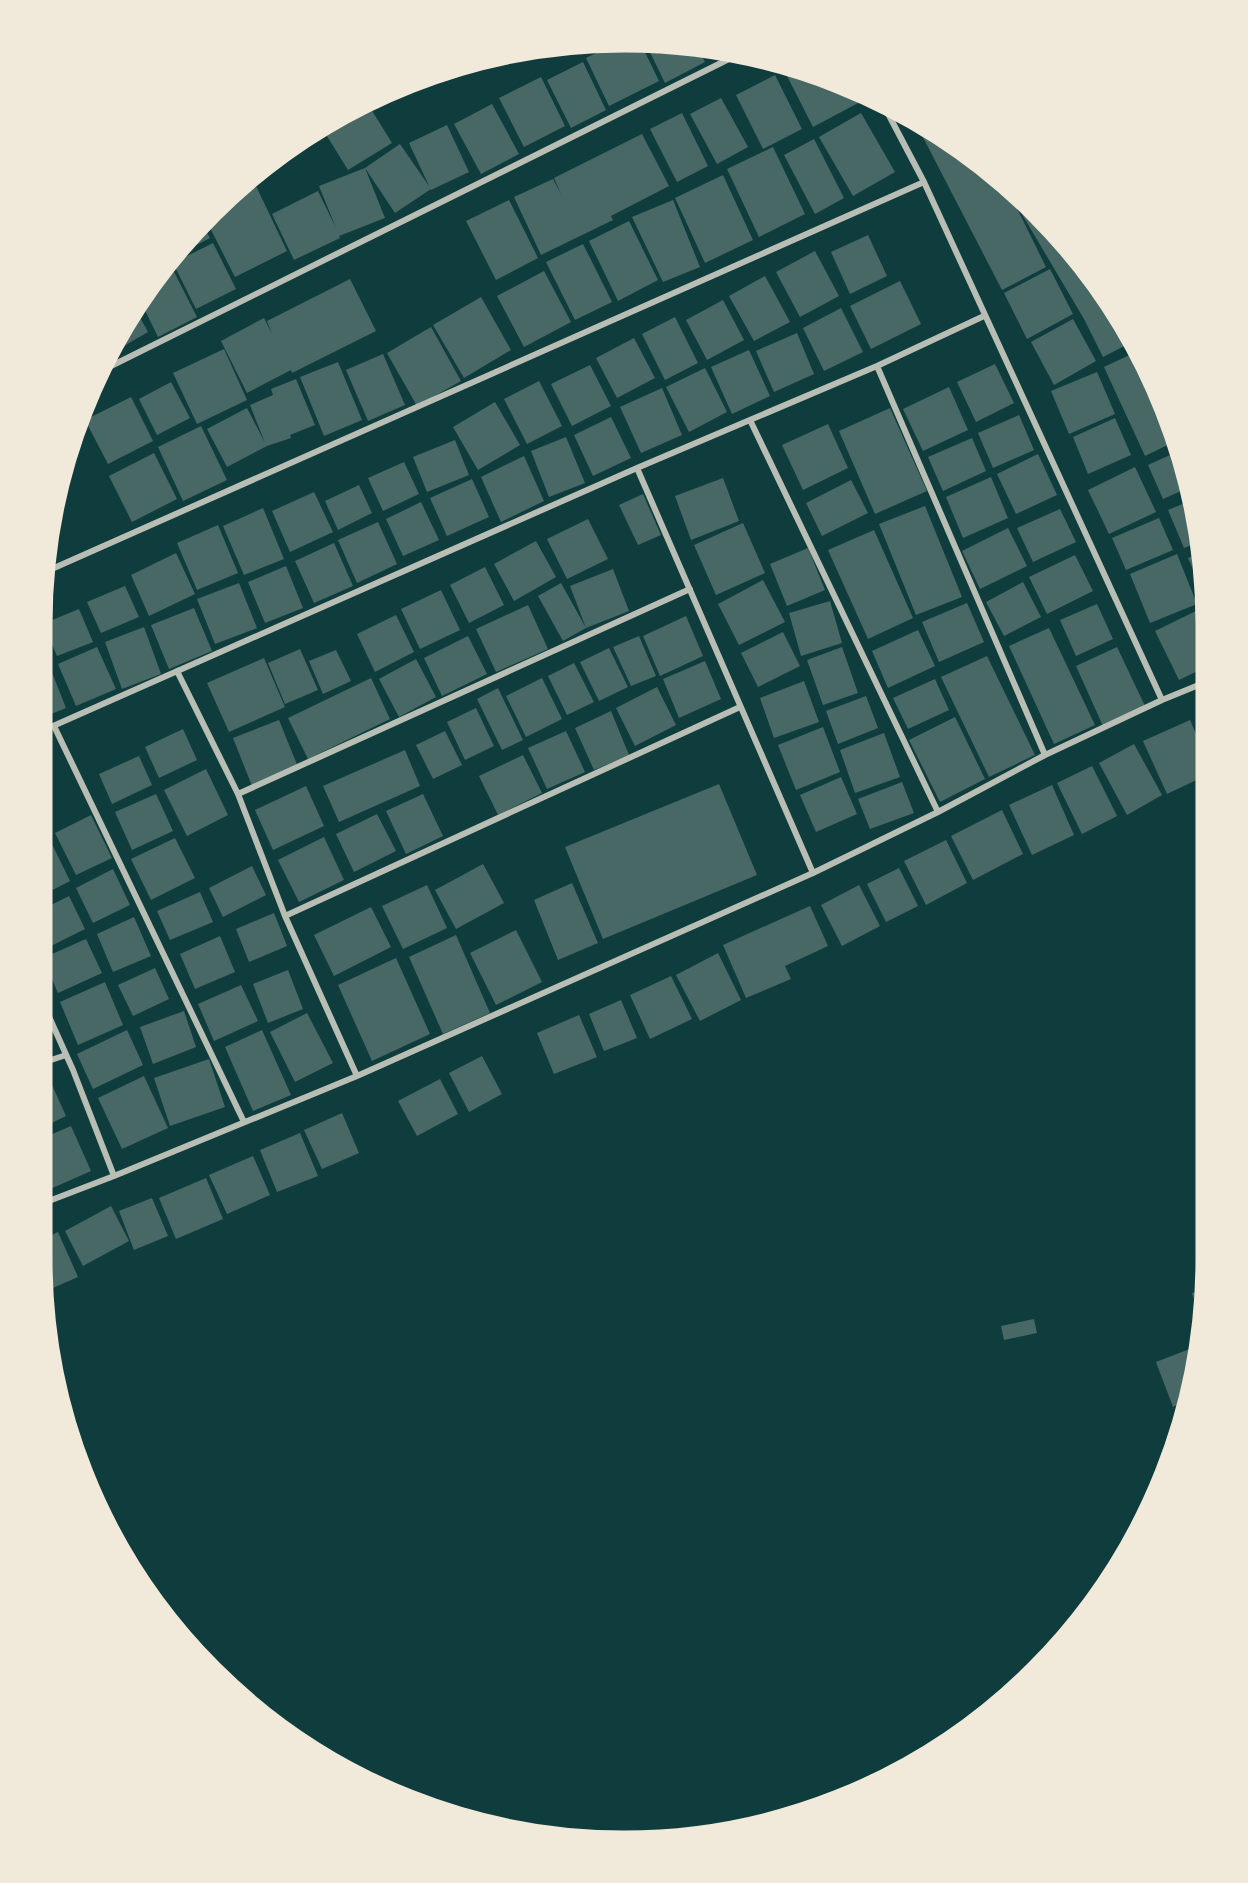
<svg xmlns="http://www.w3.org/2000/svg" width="1248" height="1883" font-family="Quicksand,sans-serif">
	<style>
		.building { fill: #486865 }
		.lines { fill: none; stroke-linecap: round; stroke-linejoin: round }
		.minor { stroke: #b8beb3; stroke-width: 6 }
		.rim { fill: none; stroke: #f1e9da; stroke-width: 3 }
	</style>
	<rect width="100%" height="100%" fill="#0f3d3e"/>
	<path class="building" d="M616,43l25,1 18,37 -50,25 -23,-48z
		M646,44l50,1 9,17 -40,21z
		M700,46h1l19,4 -14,8z
		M583,62l23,48 -35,18 -24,-48z
		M784,65l28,7 43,19 5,11 -47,25 -31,-61z
		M775,75l27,54 -39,20 -27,-54z
		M541,77l24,49 -41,21 -25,-49z
		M721,98l27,49 -31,17 -27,-50z
		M366,101l26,42 -44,27 -26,-42z
		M492,104l27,50 -38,20 -27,-50z
		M682,113l26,53 -31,16 -27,-53z
		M861,113l34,59 -42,24 -34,-59z
		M913,118l96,68 78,83 45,73 -29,15 -19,-38 -74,-125 36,73 -44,23z
		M447,125l22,47 -38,18 -22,-47z
		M642,134l27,52 -58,30 2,4 -72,35 -27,-58 39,-18 8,15 -7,-16z
		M814,139l30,59 -29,16 -31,-59z
		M400,144l31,45 -36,24 -30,-45z
		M773,147l32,67 -46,23 -32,-68z
		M365,168l20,50 -46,18 1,2 -46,22 -22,-46 46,-23 18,37 -17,-42z
		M723,175l30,65 -48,23 -30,-65z
		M256,186l31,65 -52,26 -29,-57 20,-19z
		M509,200l29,58 -42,22 -30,-59z
		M673,200l27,67 -37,15 -31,-65z
		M629,221l29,59 -40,21 -29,-60z
		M202,223l8,15 -37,19 13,-18z
		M868,235l19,41 -37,18 -19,-42z
		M213,243l23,46 -40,20 -23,-46z
		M583,244l29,58 -37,18 -29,-58z
		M815,251l24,45 -39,21 -24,-45z
		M170,264l27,53 -39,20 -16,-33z
		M1050,269l23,45 -46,25 -23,-46z
		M544,271l27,51 -47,25 -27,-51z
		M765,276l25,46 -36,19 -25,-45z
		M350,279l26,52 -84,42 -1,-3 -44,23 -26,-52 43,-23 8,16 -5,-13z
		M900,281l21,43 -50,25 -21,-43z
		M481,297l30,53 -47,28 -31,-53z
		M723,300l21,40 -37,20 -21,-40z
		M841,308l22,44 -39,19 -21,-43z
		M137,312l11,20 -31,18 -2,-5z
		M675,317l23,46 -33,17 -23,-46z
		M1073,319l23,42 -42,24 -23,-43z
		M431,327l30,54 -44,25 -30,-53z
		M797,333l17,41 -40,18 -18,-41z
		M634,338l21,40 -38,20 -21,-40z
		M224,349l23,51 -50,24 -24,-51z
		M749,350l21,46 -38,18 -21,-47z
		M1138,351l9,15 29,75 -31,15 -41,-89z
		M383,354l22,51 -37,16 -22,-51z
		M338,362l24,58 -38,16 -24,-59z
		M995,364l19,39 -38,19 -19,-40z
		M590,365l21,41 -39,20 -21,-42z
		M705,368l22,44 -38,20 -23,-45z
		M1097,372l18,42 -46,20 -18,-43z
		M296,379l19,46 -25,10 1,3 -24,8 -40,21 -20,-38 40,-21 18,35 -15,-38 23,-10 -2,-6z
		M539,381l23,45 -35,18 -23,-45z
		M171,382l19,36 -33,17 -18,-36z
		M949,387l19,43 -45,21 -20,-42z
		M662,388l20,47 -41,18 -21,-46z
		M131,397l22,44 -45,23 -23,-44z
		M495,402l25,43 -42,25 -25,-43z
		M890,408l37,83 -52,23 -36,-83z
		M1019,415l15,35 -41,18 -15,-35z
		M611,417l20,41 -38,18 -19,-41z
		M1115,418l16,37 -43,19 -15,-37z
		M828,424l20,44 -45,22 -21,-45z
		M201,426l26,54 -44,21 -25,-54z
		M566,437l19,46 -36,14 -18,-46z
		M972,438l14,33 -43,20 -15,-34z
		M455,440l14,35 -42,17 -14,-35z
		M1179,451l9,22 2,14 -27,12 -15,-34z
		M154,453l23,46 -45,23 -23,-46z
		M1038,454l19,41 -41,19 -19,-40z
		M524,456l20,45 -43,21 -20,-45z
		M404,462l15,32 -36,17 -15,-33z
		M1135,467l21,45 -47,22 -21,-44z
		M991,477l17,41 -45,20 -17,-41z
		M723,478l16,43 -48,19 -16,-44z
		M472,479l17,38 -42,19 -17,-38z
		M851,480l17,33 -46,23 -16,-33z
		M359,485l13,28 -34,17 -13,-29z
		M314,492l19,40 -43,20 -18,-41z
		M643,494l18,41 -23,10 -19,-40z
		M1192,500l7,42 -15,6 -16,-38z
		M421,502l18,38 -36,16 -17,-37z
		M925,506l37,91 -46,18 -37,-91z
		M263,508l21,51 -40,16 -21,-49z
		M1060,509l16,33 -43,20 -16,-34z
		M1159,518l14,32 -47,20 -14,-32z
		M588,519l20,40 -41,20 -20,-40z
		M378,522l19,42 -40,19 -19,-43z
		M743,523l22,50 -49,22 -22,-50z
		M218,525l20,48 -41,17 -20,-47z
		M1008,528l19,38 -47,23 -18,-38z
		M874,530l39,88 -45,21 -40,-89z
		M536,541l20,36 -42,24 -20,-37z
		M334,543l19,43 -39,17 -19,-42z
		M808,548l17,42 -38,16 -17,-42z
		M1201,552l5,34 -4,3 -14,-31z
		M176,553l19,41 -46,22 -18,-41z
		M1177,554l20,50 -47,19 -20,-49z
		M1075,555l18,36 -46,23 -18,-37z
		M286,566l17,42 -38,15 -17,-41z
		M485,567l19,38 -35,18 -19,-38z
		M613,569l16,42 -43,17 -16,-42z
		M763,580l22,42 -46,23 -21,-41z
		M1023,582l18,35 -37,19 -18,-34z
		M239,583l18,45 -42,16 -18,-45z
		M561,583l25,45 -23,13 -25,-45z
		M125,586l14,31 -38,16 -14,-31z
		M441,590l19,40 -40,19 -19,-40z
		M830,601l12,42 -41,13 -12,-43z
		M967,603l17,39 -45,20 -17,-40z
		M1097,604l16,35 -37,17 -16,-36z
		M528,605l20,44 -52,23 -20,-43z
		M194,608l18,43 -43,18 -18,-44z
		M79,609l14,33 -36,14 -12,-28v-5z
		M1200,609l6,14v44l-27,13 -24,-49z
		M396,615l18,37 -39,20 -18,-38z
		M686,616l17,40 -43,20 -17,-40z
		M144,627l17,47 -39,15 -17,-47z
		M1049,628l46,97 -41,19 -45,-98z
		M918,630l17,36 -47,22 -16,-37z
		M783,632l17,34 -42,21 -17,-34z
		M468,636l19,38 -45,22 -18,-38z
		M639,636l17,40 -25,10 -18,-39z
		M45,645l5,11 -5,3z
		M97,647l19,42 -40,17 -18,-42z
		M842,647l16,46 -35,12 -16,-45z
		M1117,647l28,59 -42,20 -27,-60z
		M609,648l19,39 -29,14 -19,-39z
		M300,649l18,41 -33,14 -17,-41z
		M336,650l15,31 -28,13 -14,-33z
		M987,656l48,99 -46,22 -48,-100z
		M264,658l21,49 -56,25 -22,-49z
		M416,659l20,38 -37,20 -20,-38z
		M705,661l16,38 -42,19 -16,-39z
		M574,663l20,39 -27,13 -19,-39z
		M51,670l15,38 -22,9 1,-45z
		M371,678l19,41 -82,40 -20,-41z
		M542,678l20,41 -36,18 -20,-41z
		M935,679l14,31 -41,19 -15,-31z
		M804,681l15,41 -45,16 -14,-40z
		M657,687l19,38 -41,21 -19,-38z
		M498,688l25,52 -21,10 -25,-51z
		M866,696l12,32 -40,16 -12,-33z
		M476,708l18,38 -29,14 -18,-38z
		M611,711l18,44 -35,15 -19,-42z
		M955,717l30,62 -45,23 -31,-62z
		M279,720l19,47 -46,19 -19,-48z
		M1190,720l15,35v21l-38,18 -24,-53z
		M823,727l17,45 -44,18 -18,-45z
		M183,729l14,31 -38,18 -14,-31z
		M445,731l17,34 -29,14 -17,-34z
		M566,731l19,41 -38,17 -19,-41z
		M884,733l16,44 -45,16 -15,-43z
		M1134,744l28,51 -35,20 -28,-52z
		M405,750l15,36 -81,36 -16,-36z
		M523,755l19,38 -44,22 -19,-39z
		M139,756l13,29 -40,19 -13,-30z
		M1092,766l25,50 -35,18 -25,-51z
		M206,769l22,46 -41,21 -23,-46z
		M841,777l16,37 -41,18 -16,-37z
		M902,782l12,31 -44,16 -12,-30z
		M719,784l38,91 -154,64 -38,-92z
		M1052,785l22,50 -42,20 -23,-50z
		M306,786l18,40 -51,24 -18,-40z
		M156,794l17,37 -41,19 -17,-38z
		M423,794l20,42 -37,18 -20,-43z
		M1002,810l21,44 -50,26 -22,-44z
		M377,814l19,37 -42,21 -18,-38z
		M91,815l21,43 -36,17 -21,-42z
		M324,837l20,43 -45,22 -21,-42z
		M175,838l20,40 -44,22 -20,-41z
		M50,840l20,41 -27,14v-52z
		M946,840l21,43 -41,22 -22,-44z
		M483,864l21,39 -48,26 -21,-39z
		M252,866l14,29 -43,22 -14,-29z
		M899,868l19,38 -32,16 -19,-38z
		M113,869l17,36 -37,18 -17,-35z
		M572,883l26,60 -40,17 -24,-60z
		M427,885l20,43 -44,21 -21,-43z
		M859,885l21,41 -38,20 -21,-41z
		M200,892l13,30 -43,18 -13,-29z
		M69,896l16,33 -42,21v-41z
		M810,906l18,40 -43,20 6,13 -45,19 -23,-53z
		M371,907l20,40 -57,29 -20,-41z
		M274,913l13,33 -38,16 -13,-33z
		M134,917l17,39 -38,16 -16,-38z
		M516,930l26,52 -46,23 -26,-52z
		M456,935l34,78 -47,21 -34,-77z
		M220,936l15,36 -40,17 -15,-35z
		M86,939l16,34 -44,20 -15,-35z
		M718,953l23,47 -41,21 -24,-46z
		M396,958l34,76 -58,27 -34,-76z
		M155,968l14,31 -36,17 -15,-31z
		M288,970l15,39 -35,14 -15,-39z
		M671,976l21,43 -42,20 -20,-44z
		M105,982l18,43 -45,20 -18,-43z
		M241,985l17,36 -44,20 -16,-37z
		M621,1000l16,38 -33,13 -15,-37z
		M184,1011l12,36 -43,17 -13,-37z
		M307,1013l26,50 -38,19 -25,-50z
		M579,1015l18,42 -43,17 -17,-41z
		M127,1030l16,35 -50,24 -16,-35z
		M262,1030l29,65 -38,16 -28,-64z
		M482,1056l20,38 -33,18 -20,-39z
		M209,1059l16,48 -55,19 -16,-48z
		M144,1076l24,52 -46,21 -24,-51z
		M440,1079l18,35 -41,22 -19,-35z
		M52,1085l14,31 -25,12 1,-38z
		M342,1113l17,40 -37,16 -18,-39z
		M71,1126l20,45 -43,19 -7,-15v-36z
		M300,1133l18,43 -41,16 -17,-42z
		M253,1156l17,39 -43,19 -18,-39z
		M206,1178l17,41 -47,20 -17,-41z
		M152,1198l16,38 -34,14 -15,-39z
		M111,1206l18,35 -46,25 -18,-35z
		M58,1232l20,45 -32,14 -6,-32 1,-19z
		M1203,1290l-1,37 -10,-34z
		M1034,1319l3,14 -33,7 -3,-14z
		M1200,1345l-18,58 -9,4 -17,-45z"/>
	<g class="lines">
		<path class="minor" d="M883,104l41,78 238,518
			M877,366l168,389
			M99,372l640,-318
			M750,420l188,392
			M637,468l176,405
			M45,572l879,-390
			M177,671l61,123 47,122 72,160
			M54,726l190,396
			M44,730l593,-262 240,-102 107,-50
			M238,794l452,-205
			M285,916l455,-209
			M42,1001l31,69 41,106
			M42,1063l24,-8
			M41,1204l73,-28 243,-100 456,-203 125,-61 107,-57 117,-55 44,-18"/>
	</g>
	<path d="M0 0H1248V1883H0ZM624 51H624A573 573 0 0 1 1197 624V1259A573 573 0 0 1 624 1832H624A573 573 0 0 1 51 1259V624A573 573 0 0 1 624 51Z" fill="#f1e9da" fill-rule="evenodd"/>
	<path class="rim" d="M624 51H624A573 573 0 0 1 1197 624V1259A573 573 0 0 1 624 1832H624A573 573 0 0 1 51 1259V624A573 573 0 0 1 624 51Z"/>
</svg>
